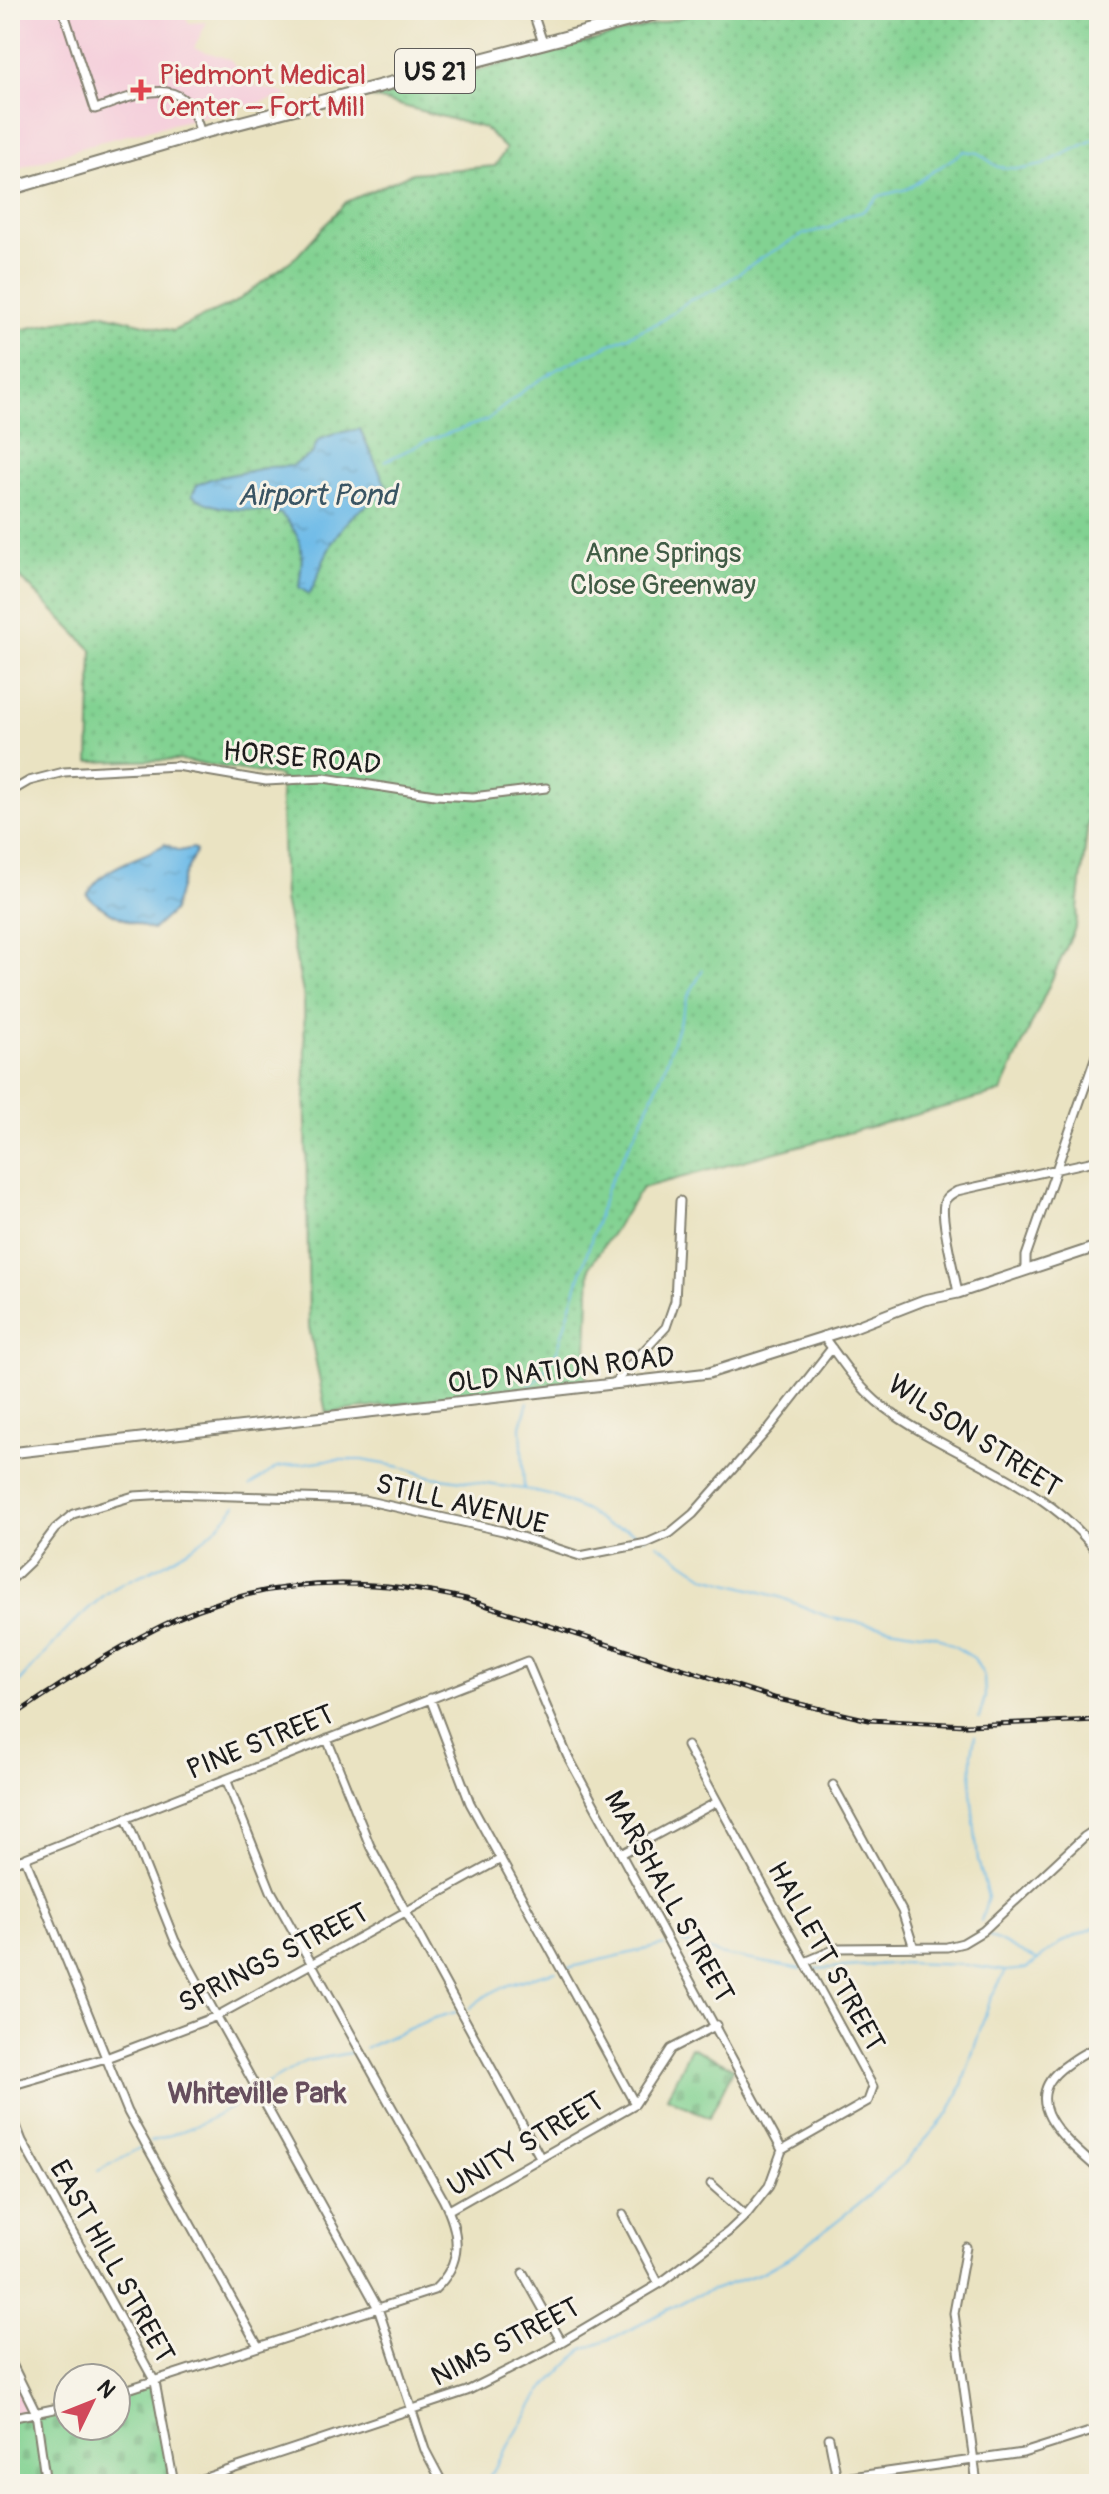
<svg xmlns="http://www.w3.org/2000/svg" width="1109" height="2494" font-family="Pangolin,sans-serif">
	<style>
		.built { fill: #f5cfdb }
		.cemetery { fill: url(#cemetery-stones); stroke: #4f7757; stroke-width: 2 }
		.park { fill: url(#park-dots); stroke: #4f7757; stroke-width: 2 }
		.water { fill: url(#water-ripples); stroke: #456c82; stroke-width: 2 }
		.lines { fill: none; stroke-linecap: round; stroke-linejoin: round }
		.stream { stroke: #6ebbe8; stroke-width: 2 }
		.street-casing { stroke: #83806f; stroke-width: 11 }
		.secondary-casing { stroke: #83806f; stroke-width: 13 }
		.primary-casing { stroke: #83806f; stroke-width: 15 }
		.street { stroke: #fff; stroke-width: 7 }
		.secondary { stroke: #fff; stroke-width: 9 }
		.primary { stroke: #fff; stroke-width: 11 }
		.rail-casing { stroke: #1c1c1c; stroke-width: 5 }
		.rail { stroke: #f7f3e8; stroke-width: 2; stroke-dasharray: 6; stroke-linecap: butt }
		.health-dot { fill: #e0444e; stroke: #f7f3e8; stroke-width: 3 }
		.labels { text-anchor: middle; stroke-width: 6; stroke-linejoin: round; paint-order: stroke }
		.shield { fill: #f7f3e8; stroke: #5e5c59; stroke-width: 2 }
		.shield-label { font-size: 26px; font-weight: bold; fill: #1c1c1c }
		.health-label { font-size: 28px; fill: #be3a42; stroke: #f7f3e8; text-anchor: start }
		.park-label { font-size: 28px; fill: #405c45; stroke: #f7f3e8 }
		.street-label { font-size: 28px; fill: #1c1c1c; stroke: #f7f3e8 }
		.water-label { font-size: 30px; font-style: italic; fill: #395463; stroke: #f7f3e8 }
		.neighbourhood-label { font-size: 30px; font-weight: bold; fill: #664e5d; stroke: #f7f3e8 }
	</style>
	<defs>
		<pattern id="cemetery-stones" width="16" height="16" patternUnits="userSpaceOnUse" patternTransform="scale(2)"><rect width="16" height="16" fill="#82d292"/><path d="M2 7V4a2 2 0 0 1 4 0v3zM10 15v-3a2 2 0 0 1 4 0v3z" fill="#70b47d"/></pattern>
		<pattern id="park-dots" width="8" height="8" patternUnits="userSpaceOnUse" patternTransform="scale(2)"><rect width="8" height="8" fill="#82d292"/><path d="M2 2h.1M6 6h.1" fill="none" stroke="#70b47d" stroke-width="1.8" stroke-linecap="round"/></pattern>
		<pattern id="water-ripples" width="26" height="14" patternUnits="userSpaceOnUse" patternTransform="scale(2)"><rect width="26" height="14" fill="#6ebbe8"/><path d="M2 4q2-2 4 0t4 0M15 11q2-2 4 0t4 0" fill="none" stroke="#5fa0c6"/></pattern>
	</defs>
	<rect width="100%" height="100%" fill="#f7f3e8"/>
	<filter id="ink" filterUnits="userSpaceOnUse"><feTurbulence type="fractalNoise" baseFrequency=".0125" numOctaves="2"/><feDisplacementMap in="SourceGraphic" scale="16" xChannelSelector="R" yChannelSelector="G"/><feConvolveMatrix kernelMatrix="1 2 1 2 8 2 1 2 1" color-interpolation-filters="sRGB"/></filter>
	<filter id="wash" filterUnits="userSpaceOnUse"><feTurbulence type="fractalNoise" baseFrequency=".006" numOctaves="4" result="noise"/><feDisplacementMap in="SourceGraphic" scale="32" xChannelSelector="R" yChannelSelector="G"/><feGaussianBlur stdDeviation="1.8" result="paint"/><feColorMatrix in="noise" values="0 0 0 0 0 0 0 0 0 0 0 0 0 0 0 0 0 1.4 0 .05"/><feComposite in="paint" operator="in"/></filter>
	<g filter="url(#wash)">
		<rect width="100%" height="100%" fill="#eae3c2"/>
		<path class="built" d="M10,10h172l7,13 18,-1 -13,26 35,11 24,26 38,10 -192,47 -89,29z
			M10,2362l24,49 -24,8z"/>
		<path class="cemetery" d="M691,2047l43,21 -25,50 -42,-21z
			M154,2383l18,101h-162v-65l58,-12v19h48v-32z"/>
		<path class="park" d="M709,10h390v769h-6l-17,147 -75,166 -359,96 -52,78 -4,115 -260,32 -17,-86 -5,-329 -20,-98 -4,-124 -101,-16 -90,2 3,-112 -82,-83v-235l90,-19 73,18 63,-29 61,-46 49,-54 66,-29 83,-7 11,-17 -22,-21 -111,-30z"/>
		<path class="water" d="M360,429l29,63c-32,18 -46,27 -62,61 -7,14 -9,28 -18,41l-10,-7c4,-34 7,-47 -18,-73 -29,-7 -64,0 -89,-19l5,-10 13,-6 60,-12 22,-1 20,-12 6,-14 19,-7z
			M165,844l14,7 14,-3 3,3 -13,27 -10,33 -21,19c-21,-8 -50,-18 -65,-35 19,-33 50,-33 78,-51z"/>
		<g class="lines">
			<path class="stream" d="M1093,10l6,5
				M385,461l44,-21 58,-20 40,-32 32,-20 102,-47 27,-20 28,-12 45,-31 43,-24 25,-6 17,-12 16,-4 17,-16 28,-7 57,-38 14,2 20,14 25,2 19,-4 57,-28
				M529,1386l10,-8 18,-27 50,-163 38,-74 19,-45 24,-73 15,-26
				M250,1486l27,-19 50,-7h35l39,7 31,10 92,12 29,7 33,15 21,15 20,3 18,9
				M524,1488l-3,-62 7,-24
				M657,1544l49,33 74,20 51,21 106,18 37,22 10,18 1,21 -6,21
				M10,1691c33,-33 62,-72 100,-100 13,-9 30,-15 44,-22 30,-15 63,-36 82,-64
				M975,1736l-3,17 -1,39 7,68 10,37 -7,24
				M989,1936c17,7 30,17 48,23
				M681,1942l38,12 82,15
				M567,1968l97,-23
				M815,1969l90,-6 60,2 41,6 20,-2 34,-26 39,-18
				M469,2009c22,-22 58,-31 87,-38
				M365,2048l66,-29 25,-7
				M262,2086l44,-25 49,-9
				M150,2142c40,-13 68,-23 102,-49
				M98,2171l43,-24
				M485,2484l56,-92 42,-43 39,-15 70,-37 69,-24 31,-17 70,-55 42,-37 44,-50 14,-29 29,-88 15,-26"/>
		</g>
	</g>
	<g filter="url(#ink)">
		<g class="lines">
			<g class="street-casing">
				<path id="street" d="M63,10l32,99c24,-7 66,-29 88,-10 10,8 14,23 18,34
					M532,10l11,33
					M10,792l19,-11 35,-9 113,-6 89,15 58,-3 111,17 38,2 73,-9
					M1026,1270v-14l73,-209
					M958,1293c-3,-19 -18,-74 -14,-89 1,-7 8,-10 13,-13l142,-31
					M823,1336c18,24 35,51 59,70 69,52 166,76 217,149
					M613,1384l53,-57 9,-26 5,-100
					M10,1581l21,-20 24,-32 18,-15 61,-18 35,-2 195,6 139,31 77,25 67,-13 23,-10 23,-19 77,-87 62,-79
					M430,1698l40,105 165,301
					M327,1739l43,107 170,311
					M687,1746l186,341 -5,14 -86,49
					M833,1785l69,126 12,37
					M126,1818l49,123 203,367 47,142 18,34
					M621,1854l96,-52
					M25,1858l103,254 130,234
					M10,1864l517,-203 40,94 215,395
					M805,1962l33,-14 109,-1 16,-4 20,-12 101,-94 15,-10
					M1099,2047c-14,4 -26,13 -38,22 -44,36 11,76 38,101
					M10,2086l96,-28 111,-42 284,-157
					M10,2110l12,31 133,241 19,102
					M711,2184l35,31
					M449,2210l186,-106 36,-55 46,-24
					M623,2215l36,69
					M966,2247l-12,66 23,171
					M523,2273l38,68
					M10,2360l26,53 10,71
					M116,2393l318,-103c30,-28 26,-57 9,-91l-172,-308 -45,-112
					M10,2418l58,-12
					M829,2438l9,46
					M837,2479l186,-26 76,-24
					M187,2484l280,-93 79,-40 113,-67 69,-52 18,-17 23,-29 13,-36"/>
			</g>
			<g class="secondary-casing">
				<path id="secondary" d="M10,1453l699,-80 143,-45 72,-28 34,-7 141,-47"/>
			</g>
			<g class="primary-casing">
				<path id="primary" d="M10,189l191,-56 468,-123"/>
			</g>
			<use href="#street" class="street"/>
			<use href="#secondary" class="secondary"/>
			<use href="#primary" class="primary"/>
			<g class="rail-casing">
				<path id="rail" d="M10,1718c55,-36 109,-73 168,-100 91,-41 192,-41 288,-19l308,99 95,22 97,5 133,-5"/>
			</g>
			<use href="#rail" class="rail"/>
		</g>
	</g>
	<path class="health-dot" d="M137 78h8v8h8v8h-8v8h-8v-8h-8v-8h8z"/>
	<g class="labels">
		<rect class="shield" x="395" y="49" width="80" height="44" rx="6"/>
		<g class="shield-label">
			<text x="435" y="80">US 21</text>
		</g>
		<g class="health-label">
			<text x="159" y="84">Piedmont Medical<tspan x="159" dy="32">Center – Fort Mill</tspan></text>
		</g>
		<g class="park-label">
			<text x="663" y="562">Anne Springs<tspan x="663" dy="32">Close Greenway</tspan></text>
		</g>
		<g class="street-label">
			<text transform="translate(302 757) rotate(5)" y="10">HORSE ROAD</text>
			<text transform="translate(561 1369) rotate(-7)" y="10">OLD NATION ROAD</text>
			<text transform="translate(975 1435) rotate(33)" y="10">WILSON STREET</text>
			<text transform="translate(462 1503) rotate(14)" y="10">STILL AVENUE</text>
			<text transform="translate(260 1741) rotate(-22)" y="10">PINE STREET</text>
			<text transform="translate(670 1896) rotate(61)" y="10">MARSHALL STREET</text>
			<text transform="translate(827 1956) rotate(61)" y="10">HALLETT STREET</text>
			<text transform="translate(273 1957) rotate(-27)" y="10">SPRINGS STREET</text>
			<text transform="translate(525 2143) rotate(-31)" y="10">UNITY STREET</text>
			<text transform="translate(113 2261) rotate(61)" y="10">EAST HILL STREET</text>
			<text transform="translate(505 2341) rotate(-27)" y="10">NIMS STREET</text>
		</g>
		<g class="water-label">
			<text x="317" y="505">Airport Pond</text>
		</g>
		<g class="neighbourhood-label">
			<text x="257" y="2103">Whiteville Park</text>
		</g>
	</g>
	<rect width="1109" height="2494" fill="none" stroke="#f7f3e8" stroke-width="40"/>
	<g transform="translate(92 2402) rotate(47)"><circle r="38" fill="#f7f3e8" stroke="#9f9d96" stroke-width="2"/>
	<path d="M0-6L14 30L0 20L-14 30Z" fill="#d1495b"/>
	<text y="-12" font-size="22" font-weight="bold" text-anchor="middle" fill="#1c1c1c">N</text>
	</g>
</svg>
